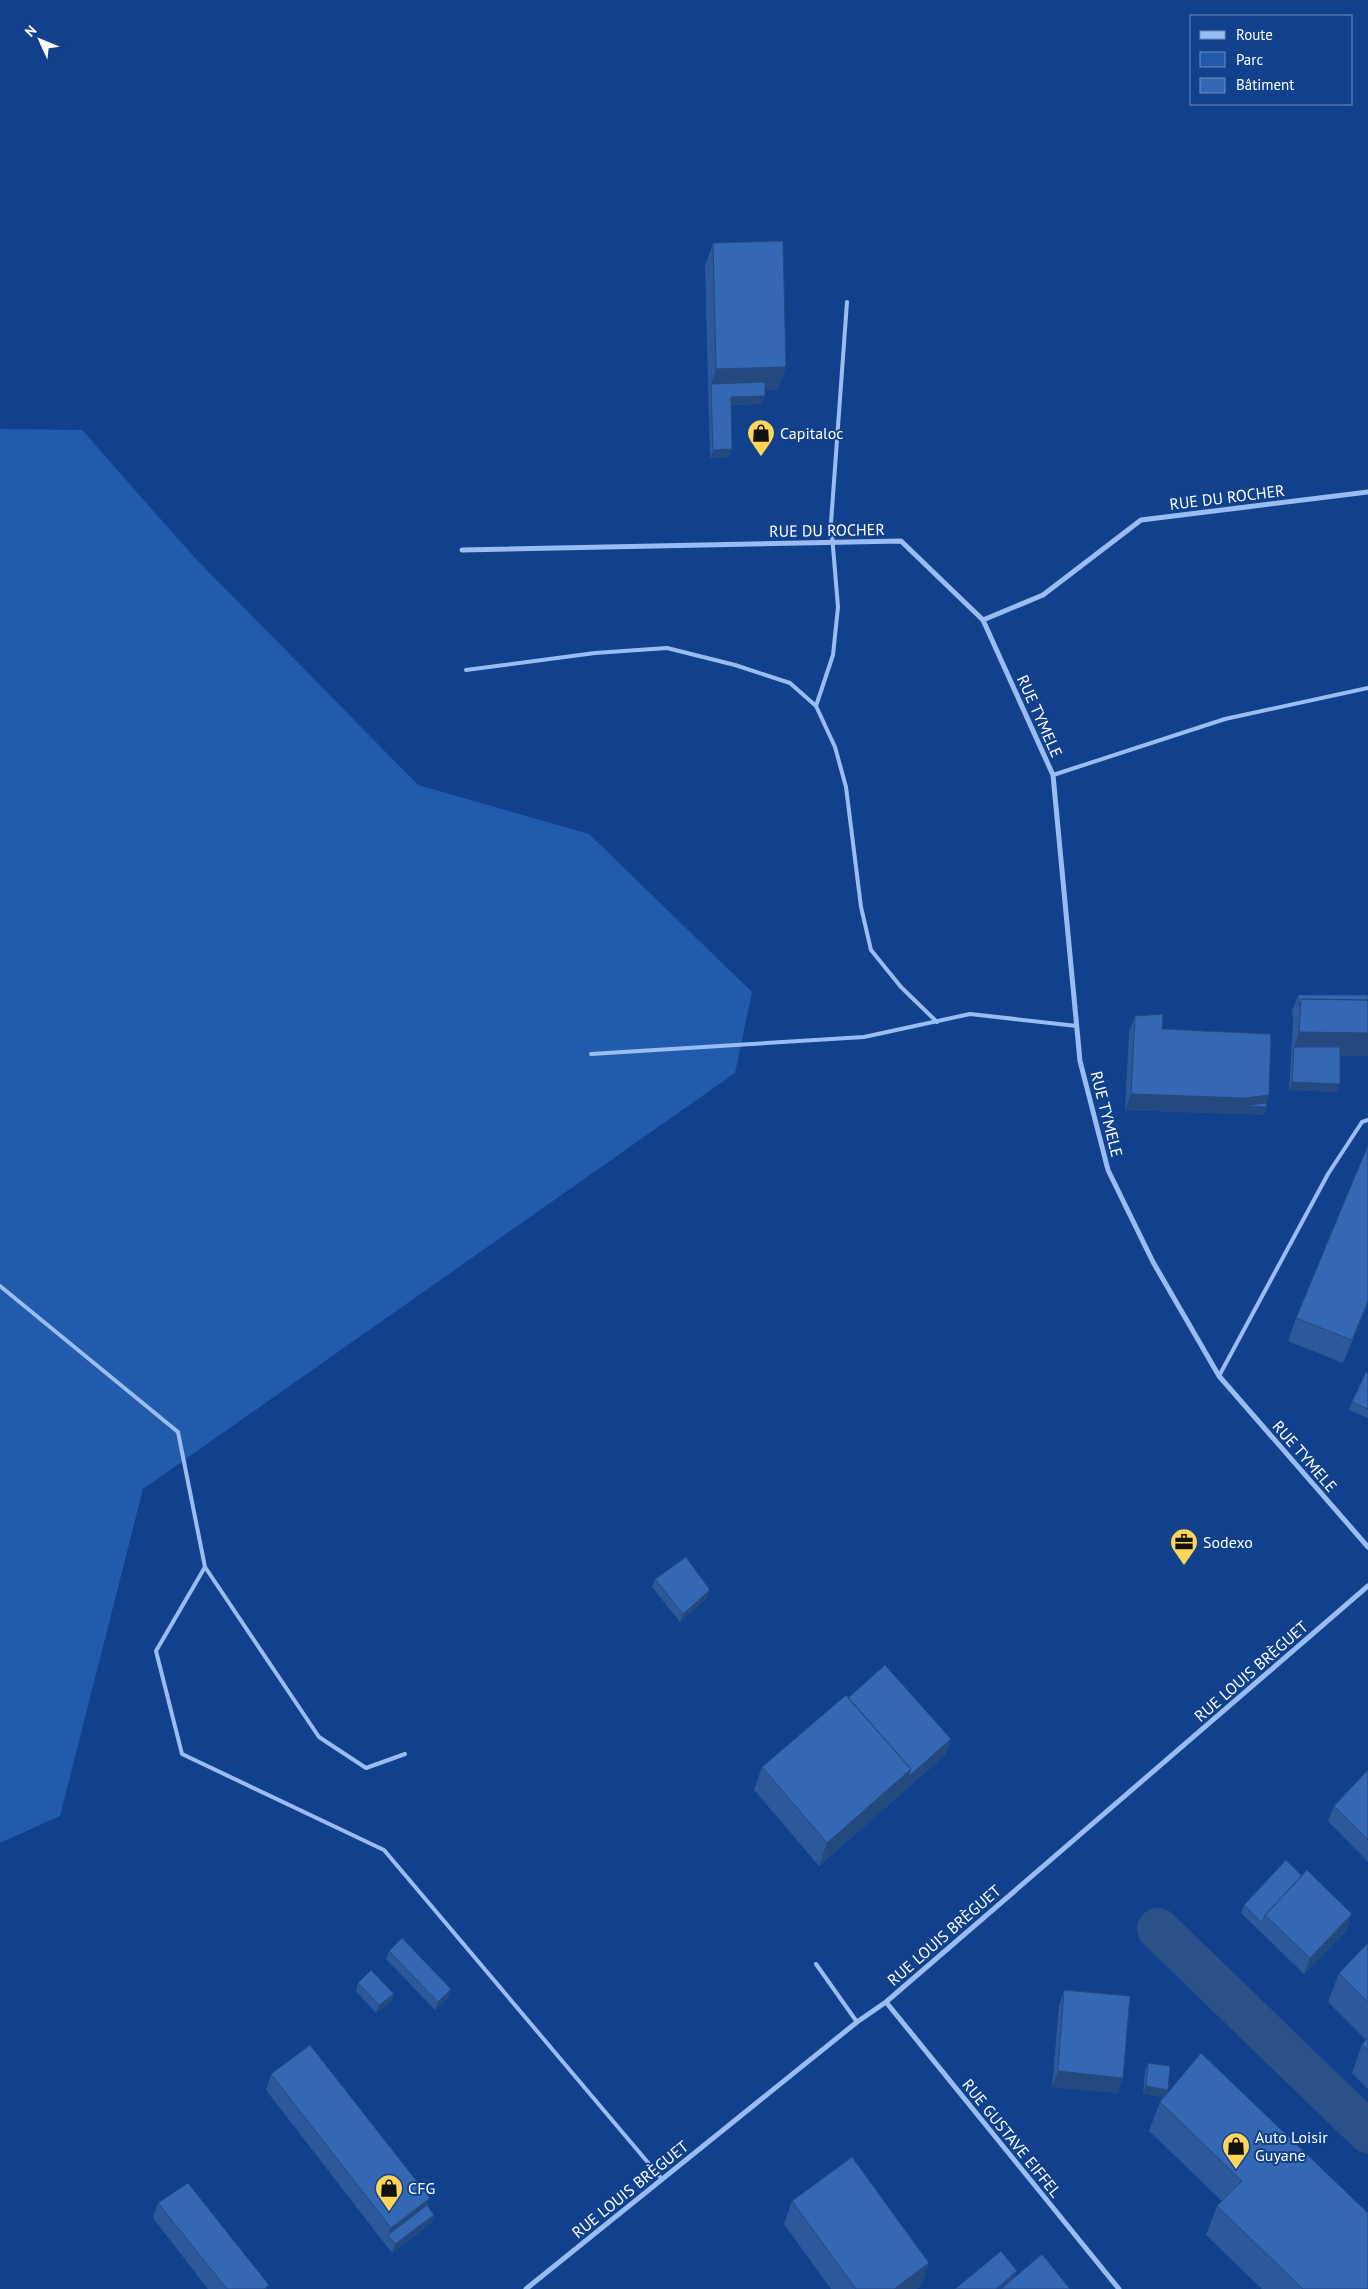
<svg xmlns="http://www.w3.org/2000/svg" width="1368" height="2289" font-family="'PT Sans',sans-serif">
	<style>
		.green { fill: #225aac }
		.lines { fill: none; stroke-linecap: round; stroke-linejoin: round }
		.canal { stroke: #2c5088; stroke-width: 42 }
		.lane { stroke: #99bdf2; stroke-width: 4 }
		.street { stroke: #99bdf2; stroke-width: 5 }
		.wall { fill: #2d599b }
		.shaded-wall { fill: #24497e }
		.building { fill: #3468b4; stroke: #24497e }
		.labels { text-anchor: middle; stroke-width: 4; stroke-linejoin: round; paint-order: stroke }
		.poi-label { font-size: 16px; fill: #fff; stroke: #11418c; text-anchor: start }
		.street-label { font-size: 16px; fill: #fff; stroke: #11418c }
	</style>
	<rect width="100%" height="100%" fill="#11418c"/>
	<path class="green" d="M0,429l82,1 113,128 223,227 171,49 163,158 -17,81 -592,416 -83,327 -60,27z"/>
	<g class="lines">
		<path class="canal" d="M1158,1929l210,203"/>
		<path class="lane" d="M466,670l129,-17 72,-5 68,17 55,18 26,23 19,41 11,40 15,120 10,43 30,37 36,35
			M816,706l17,-51 5,-48 -7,-84 16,-221
			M1053,775l172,-56 143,-31
			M591,1054l273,-17 106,-23 107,12
			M0,1286l178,146 27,135 -49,84 26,103 202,96 277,328
			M1219,1376l109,-202 34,-52 6,-2
			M205,1567l114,170 47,31 39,-14
			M816,1964l41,58"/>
		<path class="street" d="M462,550l439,-9 82,79 60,-25 98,-75 227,-28
			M983,620l70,155 27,286 28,109 45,92 66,114 149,171
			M886,2002l233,287
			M526,2289l331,-267 29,-20 482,-416"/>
	</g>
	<path class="wall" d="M713,243l73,124 -8,22 -13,1 -3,14 -31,1 1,44 -3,8 -19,1 -5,-192z
		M1298,995l42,61 -3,36 -48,-2 4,-68 -1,-11z
		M1135,1016l27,13 107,66 -3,8 -2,12 -17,-1v-1l-8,1 -114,-4 4,-78z
		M1368,1145v159l-25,59 -55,-22 8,-23z
		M1368,1372v46l-19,-8 3,-8z
		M655,1579l52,19 -27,24 -28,-35z
		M848,1698l103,41 -6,16 -126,111 -65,-76 8,-23z
		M1368,1770v92l-40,-41 6,-15z
		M1244,1905l103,25 -43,44 -63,-61z
		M1368,1943v146l-16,-16 10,-29 4,-4 -38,-38 11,-29z
		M389,1951l59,46 -13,13 -49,-51z
		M358,1983l33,19 -15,11 -20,-22z
		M1064,1990l54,103 -66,-6 7,-81z
		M1148,2063l19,30 201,196h-106l-56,-54 11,-29 5,-5 -73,-70 11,-29 3,-5 -20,-3 2,-23z
		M271,2074l156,131 7,10 -3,8 -39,30 -126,-163z
		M792,2201l137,62 -8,23 -5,3h-85l-47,-65z
		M158,2203l109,86h-59l-55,-71z"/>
	<path class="shaded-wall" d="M786,367l-8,22 -67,3v-8l5,-15z
		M765,396l-3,8 -34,1 3,-8z
		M732,449l-3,8 -19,1 3,-8z
		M1299,1032l69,1v23l-75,-1 1,-8z
		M1292,1082l48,2 -3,8 -48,-2z
		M1131,1094l138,1 -5,12h3l-3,8 -17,-1 3,-9 -3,8 -8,1 -114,-4z
		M1368,1301v3l-25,59 9,-23z
		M710,1590l-3,8 -27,24 3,-8z
		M951,1739l-6,16 -42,37 5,-15z
		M911,1769l-8,23 -84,74 8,-23z
		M1352,1914l-5,16 -43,44 6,-16z
		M451,1989l-3,8 -13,13 3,-8z
		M394,1994l-3,8 -15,11 3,-8z
		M1058,2071l65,7 -5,15 -66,-6z
		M1146,2086l22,4 -3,8 -22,-4z
		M430,2198l-6,15 -36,22 3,-7z
		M434,2215l-3,8 -39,30 3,-9z
		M929,2263l-8,23 -5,3h-22z
		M1017,2271l-6,18h-15z"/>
	<path class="building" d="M783,241l3,126 -70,2 -3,-126z
		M765,382v14l-34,1 1,52 -19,1 -2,-66z
		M1298,995h70v5l-67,-1 -2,7z
		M1301,999l67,1v33l-69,-1z
		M1163,1014l-1,15 109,5 -2,61 -24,3 -114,-4 4,-78z
		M1294,1047h46v37l-48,-2z
		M1266,1103l1,4 -17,-1v-1z
		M1368,1145v156l-16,39 -56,-22z
		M1366,1372h2v37l-16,-7z
		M686,1557l24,33 -27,24 -28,-35z
		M885,1665l66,74 -43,38 3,-8 -63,-71z
		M846,1695l65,74 -84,74 -65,-76z
		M1368,1770v70l-34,-34z
		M1286,1860l16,16 -37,39 -3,8 -18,-18z
		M1307,1870l45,44 -42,44 -45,-43z
		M402,1938l49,51 -13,13 -49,-51z
		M1368,1943v59l-29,-29z
		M371,1970l23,24 -15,11 -21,-22z
		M1064,1990l66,6 -7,82 -65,-7z
		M1368,2038v12l-6,-6z
		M310,2045l120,153 -39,30 -120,-154z
		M1201,2053l167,160v76h-65l-86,-83 25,-25 -82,-79z
		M1148,2063l22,3 -2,24 -22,-4z
		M852,2157l77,106 -35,26h-38l-64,-88z
		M188,2183l81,102 -5,4h-37l-69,-86z
		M427,2205l7,10 -39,29 -7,-9z
		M1001,2251l16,20 -21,18h-41z
		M1042,2254l28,35h-69z"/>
	<defs>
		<g id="shop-pin" transform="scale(1.4375)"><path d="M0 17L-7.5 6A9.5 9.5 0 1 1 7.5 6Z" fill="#ffd659" stroke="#11418c"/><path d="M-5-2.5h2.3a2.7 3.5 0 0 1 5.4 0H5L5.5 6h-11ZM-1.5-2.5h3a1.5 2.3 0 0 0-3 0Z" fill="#111"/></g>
		<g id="office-pin" transform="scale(1.4375)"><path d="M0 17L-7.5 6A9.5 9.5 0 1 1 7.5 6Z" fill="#ffd659" stroke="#11418c"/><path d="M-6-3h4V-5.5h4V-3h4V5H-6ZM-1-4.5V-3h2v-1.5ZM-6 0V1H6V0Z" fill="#111"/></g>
	</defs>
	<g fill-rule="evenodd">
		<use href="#shop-pin" x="761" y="433"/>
		<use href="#office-pin" x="1184" y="1542"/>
		<use href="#shop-pin" x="1236" y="2146"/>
		<use href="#shop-pin" x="389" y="2188"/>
	</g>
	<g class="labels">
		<g class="poi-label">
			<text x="780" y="439">Capitaloc</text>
			<text x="1203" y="1548">Sodexo</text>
			<text x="1255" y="2143">Auto Loisir<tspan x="1255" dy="18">Guyane</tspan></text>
			<text x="408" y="2194">CFG</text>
		</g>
		<g class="street-label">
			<text transform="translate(1227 497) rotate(-7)" y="6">RUE DU ROCHER</text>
			<text transform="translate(827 530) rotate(-1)" y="6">RUE DU ROCHER</text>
			<text transform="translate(1040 716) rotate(66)" y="6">RUE TYMELE</text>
			<text transform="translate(1107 1114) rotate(76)" y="6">RUE TYMELE</text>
			<text transform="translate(1305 1456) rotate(49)" y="6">RUE TYMELE</text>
			<text transform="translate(1251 1671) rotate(-41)" y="6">RUE LOUIS BRÈGUET</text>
			<text transform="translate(944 1935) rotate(-41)" y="6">RUE LOUIS BRÈGUET</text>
			<text transform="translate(1012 2138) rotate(51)" y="6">RUE GUSTAVE EIFFEL</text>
			<text transform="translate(630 2189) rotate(-39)" y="6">RUE LOUIS BRÈGUET</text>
		</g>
	</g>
	<rect x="1190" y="15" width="162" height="90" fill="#11418c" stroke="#708dba"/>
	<rect x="1200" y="31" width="25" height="8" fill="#99bdf2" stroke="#708dba"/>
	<text x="1236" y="40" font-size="15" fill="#ffffff">Route</text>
	<rect x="1200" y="52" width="25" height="15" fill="#225aac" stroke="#708dba"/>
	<text x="1236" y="65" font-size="15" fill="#ffffff">Parc</text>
	<rect x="1200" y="78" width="25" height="15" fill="#3468b4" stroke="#708dba"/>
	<text x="1236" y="90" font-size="15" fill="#ffffff">Bâtiment</text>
	<g transform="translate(40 40) rotate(314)" stroke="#11418c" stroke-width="4" paint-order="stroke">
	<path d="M0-4L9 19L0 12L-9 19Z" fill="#ffffff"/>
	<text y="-8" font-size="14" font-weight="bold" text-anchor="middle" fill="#ffffff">N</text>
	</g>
</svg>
